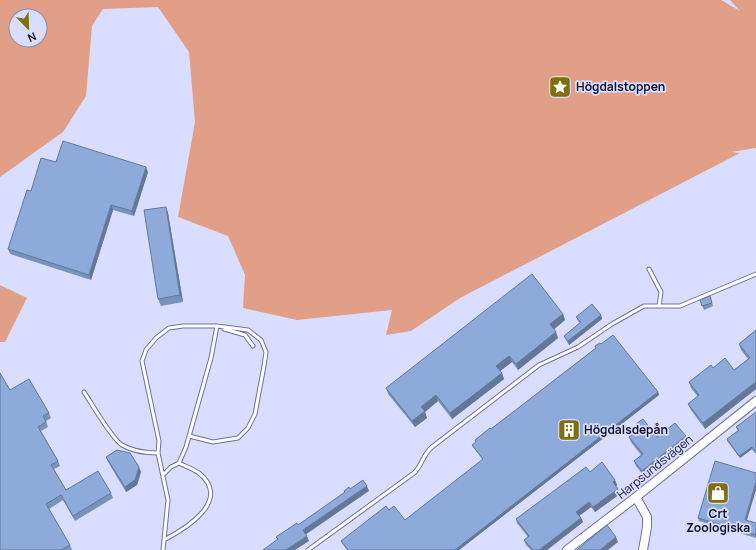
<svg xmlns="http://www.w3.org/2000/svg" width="756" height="550" font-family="Manrope,sans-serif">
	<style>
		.green { fill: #e29f88; fill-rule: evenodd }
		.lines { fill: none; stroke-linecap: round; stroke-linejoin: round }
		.service-casing { stroke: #6d71a3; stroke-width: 5 }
		.tertiary-casing { stroke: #6d71a3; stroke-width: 10 }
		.service { stroke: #fff; stroke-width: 3 }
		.tertiary { stroke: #fff; stroke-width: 8 }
		.wall { fill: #7992bb }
		.shaded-wall { fill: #637799 }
		.building { fill: #8daada; stroke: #637799 }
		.labels { text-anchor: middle; stroke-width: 3.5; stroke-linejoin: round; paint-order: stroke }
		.poi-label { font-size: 12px; font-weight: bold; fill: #131427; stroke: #d9ddff; text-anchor: start }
		.street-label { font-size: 12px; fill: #131427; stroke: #d9ddff }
	</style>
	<rect width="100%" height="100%" fill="#d9ddff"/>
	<path class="green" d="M0,0h721l19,11 -10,-11h26v148l-25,4 9,1 -280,145 -49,33 -25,4 6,-25 -95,10 -54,-12 2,-33 -17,-39 -50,-19 17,-95 -6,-70 -31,-45 -55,2 -11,17 -6,70 -23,36 -63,45zM16,16h24v24h-24z
		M0,285l27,13 -22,44h-5z"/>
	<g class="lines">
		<g class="service-casing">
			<path id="service" d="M649,269l12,23 -2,14
				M224,329l21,6 8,11
				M84,392c8,12 28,47 38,53 12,7 24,8 36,8
				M163,475l8,-8 8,-4 7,-16 25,-89 6,-32
				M164,540c23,-12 68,-40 35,-67 -6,-4 -14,-7 -20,-10
				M163,550l5,-50 -10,-47 1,-12 -17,-80 4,-11 10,-12 13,-10 14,-2h34l31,4 13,10 5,12 -2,14 -9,48 -7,14 -10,10 -25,4 -24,-6
				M308,550l106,-77c8,-7 9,-19 18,-26l107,-82 39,-18 34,-23 32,-18h36l76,-32"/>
		</g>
		<g class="tertiary-casing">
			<path id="tertiary" d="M636,497l11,20v10l-4,23
				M567,550l69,-53 120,-96"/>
		</g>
		<use href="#service" class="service"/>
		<use href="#tertiary" class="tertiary"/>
	</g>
	<path class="wall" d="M56,162l92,10 -14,44 -21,-6 -22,70 -81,-26 -2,-5 23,-58z
		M166,207l2,6 15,89 -22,4 -3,-7z
		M710,296l3,10 -9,4 -4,-10z
		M563,314l2,6 -11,9 4,9 -40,32 -6,-8 -12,9 2,2 2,6 -52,40 -14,-18 -13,11 2,6 -12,9 -27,-33 -2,-6z
		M601,315l1,4 -33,26 -3,-5 -2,-4 16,-13 -2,-2 -2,-4z
		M756,330v59l-51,40 -14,-19 -3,-6 10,-7 -7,-9 -2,-6 24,-14 21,2 14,-11 -7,-9 -2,-6z
		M601,344l57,48 1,3 -200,155h-112l-5,-7 -1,-2 64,-21 78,-60 -10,-13 -1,-2 4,-3 -1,-2 16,-11 105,-81 -1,-2z
		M10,390l39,23 2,5 -5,3 2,6 -7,4 17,30 2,5 -6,3 12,21 45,3 2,5 -38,23 -12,-21 -14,9 21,36 2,5h-72z
		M756,412v42l-4,-5 -12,9 -13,-17v-2l11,-8 -2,-4z
		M636,424l21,13 31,4 -44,35 -8,-10 -2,-5 7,-6 -10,-13 -2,-5 10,-7z
		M106,457l35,15 -4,13 -11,7 -18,-30z
		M590,472l25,8 2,5 -1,1 4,8 -25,18 -4,-5 -12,9 2,2 2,4 -36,28h-16l-5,-5 -2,-5 4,-3 -11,-14 -1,-4z
		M698,518l49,2 9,3v15l-57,-17z"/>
	<path class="shaded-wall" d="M146,167l2,5 -14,44 -2,-5z
		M111,205l2,5 -22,70 -2,-5z
		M166,207l2,6 15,89 -3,-7z
		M563,314l2,6 -13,11 -2,-7z
		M601,315l1,4 -33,26 -1,-4z
		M556,332l2,6 -40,32 -2,-6z
		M509,356l3,6 -13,10 -3,-6z
		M502,373l2,6 -52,40 -2,-6z
		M756,382v7l-51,40 -2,-6z
		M658,392l1,3 -200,155h-4z
		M436,395l2,6 -13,11 2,6 -12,9 -3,-6 9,-14z
		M686,436l2,5 -44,35 -2,-5z
		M752,447v2l-12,9 -1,-2z
		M139,467l2,5 -4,13 -11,7 -1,-5z
		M615,480l2,5 -2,2 -2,-5z
		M756,482v8l-10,33 -1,-3z
		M367,486l2,5 -64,44 -2,-5z
		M618,489l2,5 -25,18 -2,-5z
		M589,502l2,5 -13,10 -2,-5z
		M581,518l2,4 -36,28h-8z
		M307,536l2,5 -14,9h-9z
		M616,537l2,5 -10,8h-8z"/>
	<path class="building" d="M63,141l83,26 -14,44 -21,-6 -22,70 -81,-26 19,-59 4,1 10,-33 15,4z
		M166,207l14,88 -22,4 -14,-89z
		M532,274l31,40 -13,10 6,8 -40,32 -7,-8 -13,10 6,7 -52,40 -14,-18 -15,12 4,4 -13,10 -26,-33z
		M710,296l2,7 -10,3 -2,-6z
		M592,304l9,11 -33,26 -4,-5 17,-14 -5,-5z
		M756,330v52l-53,41 -15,-19 11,-9 -10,-13 22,-17 2,3 12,-10 9,12 16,-12 -11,-14z
		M613,335l45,57 -203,158h-107l-7,-9 45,-35 3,4 5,-4 11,14 78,-61 -11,-14 4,-3 -1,-2 15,-12 1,1 105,-81 -1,-2 5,-3 1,1z
		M0,373l10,17 19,-11 20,34 -6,3 3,6 -8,5 20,34 -7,4 15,25 32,-19 13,22 -38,23 -12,-21 -15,9 24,41 -9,5h-61z
		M756,412v41l-4,-6 -13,9 -12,-17 12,-9 -3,-3z
		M643,419l14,18 18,-14 11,13 -44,35 -8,-10 9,-7 -14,-17 11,-9 -4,-4z
		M117,450l13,3 9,14 -4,13 -10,7 -19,-30z
		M715,461l41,12v9l-11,38 11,3v12l-58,-17z
		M602,462l13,18 -2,2 5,7 -25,18 -4,-5 -13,10 5,6 -42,32h-6l-9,-10 5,-4 -13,-17 70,-52 4,5z
		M363,480l4,6 -64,44 4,6 -21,14h-23l15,-11 -2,-2 21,-14 1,2 47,-33 -1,-1 5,-4 1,2z
		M607,525l9,12 -16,13h-23z"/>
	<defs>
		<g id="sight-square" transform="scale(1.15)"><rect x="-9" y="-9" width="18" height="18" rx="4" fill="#7e7010" stroke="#d9ddff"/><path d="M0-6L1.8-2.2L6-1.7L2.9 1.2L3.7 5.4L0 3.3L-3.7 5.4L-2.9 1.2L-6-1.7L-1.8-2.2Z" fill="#fff"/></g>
		<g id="building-square" transform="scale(1.15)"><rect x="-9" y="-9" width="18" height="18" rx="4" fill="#7e7010" stroke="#d9ddff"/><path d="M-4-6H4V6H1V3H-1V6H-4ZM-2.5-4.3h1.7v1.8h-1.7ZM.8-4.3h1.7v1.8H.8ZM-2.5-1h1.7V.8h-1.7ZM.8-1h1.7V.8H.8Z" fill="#fff"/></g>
		<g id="shop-square" transform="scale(1.15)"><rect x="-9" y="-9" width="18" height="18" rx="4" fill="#7e7010" stroke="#d9ddff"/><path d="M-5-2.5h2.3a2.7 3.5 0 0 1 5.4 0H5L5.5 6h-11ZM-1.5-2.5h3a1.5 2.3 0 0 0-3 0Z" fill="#fff"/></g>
	</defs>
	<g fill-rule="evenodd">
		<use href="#sight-square" x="560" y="87"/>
		<use href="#building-square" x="569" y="430"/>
		<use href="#shop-square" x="718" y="493"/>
	</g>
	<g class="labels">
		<g class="poi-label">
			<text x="576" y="91">Högdalstoppen</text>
			<text x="584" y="434">Högdalsdepån</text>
			<text x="718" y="518" text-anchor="middle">Crt<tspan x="718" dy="14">Zoologiska</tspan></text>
		</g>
		<g class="street-label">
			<text transform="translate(655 467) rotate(-39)" y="4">Harpsundsvägen</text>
		</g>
	</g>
	<g transform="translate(28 28) rotate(157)"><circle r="19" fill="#d9ddff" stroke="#8a8da9"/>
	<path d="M0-3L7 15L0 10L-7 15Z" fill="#7e7010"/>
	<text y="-6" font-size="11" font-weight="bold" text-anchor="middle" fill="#131427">N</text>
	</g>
</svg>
